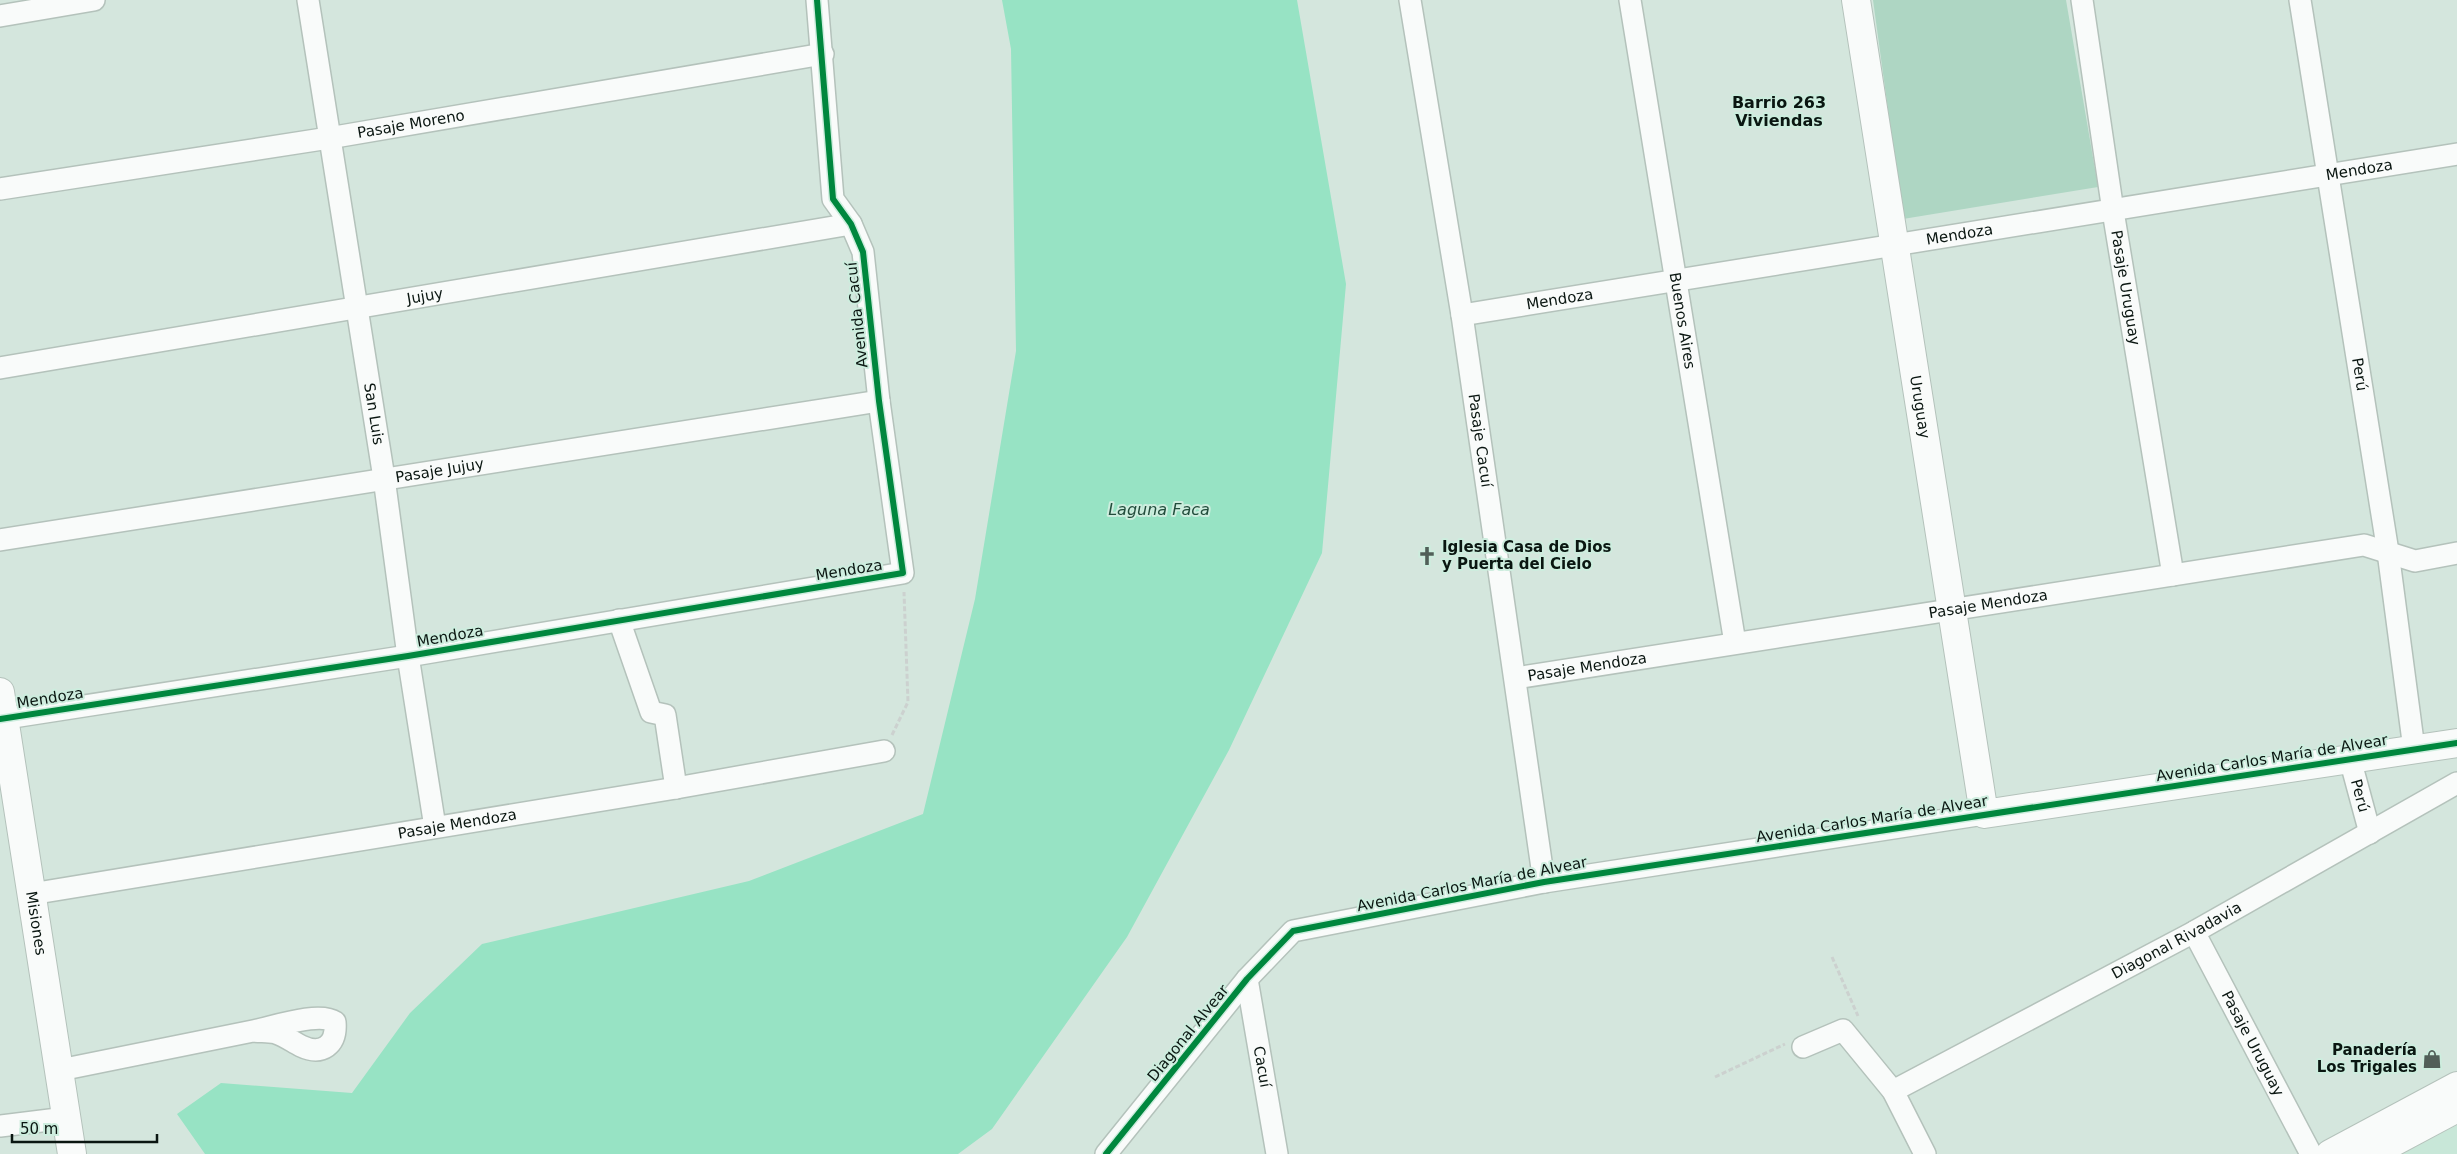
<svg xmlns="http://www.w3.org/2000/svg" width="2457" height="1154" font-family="'DejaVu Sans',sans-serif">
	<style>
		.built { fill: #c8e7d8 }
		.green { fill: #aed6c3 }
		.water { fill: #97e3c4 }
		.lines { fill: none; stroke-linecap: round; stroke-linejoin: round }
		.street-casing { stroke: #b4c2bb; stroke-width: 24 }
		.secondary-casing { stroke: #b4c2bb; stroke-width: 30 }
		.path { stroke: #ccd1cf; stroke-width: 3; stroke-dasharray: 5 2.5; stroke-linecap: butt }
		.street { stroke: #f9fbfa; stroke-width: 21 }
		.secondary { stroke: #f9fbfa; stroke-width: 28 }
		.cycleway-casing { stroke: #cdedde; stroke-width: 9 }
		.cycleway { stroke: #00873e; stroke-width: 6 }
		.labels { text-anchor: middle; stroke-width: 4; stroke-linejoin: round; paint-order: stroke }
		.street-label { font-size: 15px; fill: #0a1611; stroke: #cdedde }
		.poi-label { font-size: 15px; font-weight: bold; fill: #0a1611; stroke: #cdedde; text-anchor: start }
		.neighbourhood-label { font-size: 16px; font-weight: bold; fill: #0a1611; stroke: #cdedde }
		.water-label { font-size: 16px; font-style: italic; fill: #224d3c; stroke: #cdedde }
	</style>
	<rect width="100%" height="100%" fill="#d4e6dd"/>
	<path class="built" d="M2457,1125v29h-55z"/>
	<path class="green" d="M1873,0h193l32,187 -195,32z"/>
	<path class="water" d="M1002,0h295l49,284 -24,269 -93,197 -102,187 -135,192 -34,25h-753l-28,-40 44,-31 131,10 58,-80 72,-69 267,-63 174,-67 52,-215 41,-248 -5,-302z"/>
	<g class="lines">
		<g class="street-casing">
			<g id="street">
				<path id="s1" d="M308,0l76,478 24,178 27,171"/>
				<path id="s2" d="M1410,0l52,315 82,567"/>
				<path id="s3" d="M1630,0l105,643"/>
				<path id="s4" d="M2082,0l31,211 60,364"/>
				<path id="s5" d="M2300,0l88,552 26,197"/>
				<path d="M0,16l94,-16"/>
				<path id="s6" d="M0,189l329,-51 494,-84"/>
				<path id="s7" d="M1462,315l995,-161"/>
				<path id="s8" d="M0,368l851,-144"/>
				<path id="s9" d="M0,540l879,-139"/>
				<path d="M619,620l32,92 14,3 11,73"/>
				<path id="s10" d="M1516,678l848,-133 51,16 42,-8"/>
				<path d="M0,719l408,-63 495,-83 -24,-172 -16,-149 -12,-28 -18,-25 -16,-199"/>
				<path id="s11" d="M2350,759l20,74"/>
				<path id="s12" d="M31,894l645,-106 208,-37"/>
				<path id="s13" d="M2194,932l117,222"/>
				<path id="s14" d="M1247,979l30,175"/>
				<path d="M1803,1047l40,-17 50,61 32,63"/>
				<path d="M60,1070l193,-39c7,1 16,0 23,2 9,3 17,9 25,13 21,10 36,-1 34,-24 -16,-11 -62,5 -82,9"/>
				<path id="s15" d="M1893,1091l301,-159 263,-149"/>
				<path d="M0,1126l66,-8"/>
				<path d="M1106,1154l141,-175 46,-48 251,-49 440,-68"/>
			</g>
		</g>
		<g class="secondary-casing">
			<g id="secondary">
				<path id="s16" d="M1856,0l128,814 473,-71"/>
				<path id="s17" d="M0,692l72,462"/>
				<path d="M2330,1154l127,-68"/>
				<path d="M2371,1154l86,-46"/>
			</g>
		</g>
		<path class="path" d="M892,735l16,-33 -4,-110
			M1832,957l26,59
			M1715,1077l70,-33"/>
		<use href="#street" class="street"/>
		<use href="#secondary" class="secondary"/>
		<g class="cycleway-casing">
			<path id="cycleway" d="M0,719l408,-63 495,-83 -24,-172 -16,-149 -12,-28 -18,-25 -16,-199
				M1106,1154l141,-175 46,-48 251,-49 913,-139"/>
		</g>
		<use href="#cycleway" class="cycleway"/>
	</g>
	<defs>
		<g id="church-bare" transform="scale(1.5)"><path d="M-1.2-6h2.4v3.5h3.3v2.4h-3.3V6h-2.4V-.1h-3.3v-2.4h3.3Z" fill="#515f58" stroke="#cdedde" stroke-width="2.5" paint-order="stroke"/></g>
		<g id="shop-bare" transform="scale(1.5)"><path d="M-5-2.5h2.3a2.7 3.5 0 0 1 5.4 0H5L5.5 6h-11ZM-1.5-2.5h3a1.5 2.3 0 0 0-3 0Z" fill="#515f58" stroke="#cdedde" stroke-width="2.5" paint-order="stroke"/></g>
	</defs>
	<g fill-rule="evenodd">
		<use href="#church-bare" x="1427" y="556"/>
		<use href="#shop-bare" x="2432" y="1059"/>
	</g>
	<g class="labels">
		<g class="street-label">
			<text dy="5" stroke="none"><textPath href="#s6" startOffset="416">Pasaje Moreno</textPath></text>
			<text dy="5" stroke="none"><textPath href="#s7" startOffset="909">Mendoza</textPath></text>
			<text dy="5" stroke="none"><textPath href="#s7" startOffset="504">Mendoza</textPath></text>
			<text dy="5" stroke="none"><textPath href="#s4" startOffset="291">Pasaje Uruguay</textPath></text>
			<text dy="5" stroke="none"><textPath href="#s8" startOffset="431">Jujuy</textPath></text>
			<text dy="5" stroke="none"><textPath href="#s7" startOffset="99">Mendoza</textPath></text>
			<text transform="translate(857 315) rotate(-96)" y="5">Avenida Cacuí</text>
			<text dy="5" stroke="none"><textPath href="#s3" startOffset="325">Buenos Aires</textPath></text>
			<text dy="5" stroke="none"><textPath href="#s5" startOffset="379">Perú</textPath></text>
			<text dy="5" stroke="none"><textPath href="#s16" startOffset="412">Uruguay</textPath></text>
			<text dy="5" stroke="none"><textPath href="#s1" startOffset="419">San Luis</textPath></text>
			<text dy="5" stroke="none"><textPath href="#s2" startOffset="446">Pasaje Cacuí</textPath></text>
			<text dy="5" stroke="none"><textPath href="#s9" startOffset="445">Pasaje Jujuy</textPath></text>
			<text transform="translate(849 570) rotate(-9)" y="5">Mendoza</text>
			<text dy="5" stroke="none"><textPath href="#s10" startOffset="478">Pasaje Mendoza</textPath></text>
			<text transform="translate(450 636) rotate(-10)" y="5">Mendoza</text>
			<text dy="5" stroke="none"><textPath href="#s10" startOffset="72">Pasaje Mendoza</textPath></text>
			<text transform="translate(50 698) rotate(-9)" y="5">Mendoza</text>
			<text transform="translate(2272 758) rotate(-9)" y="5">Avenida Carlos María de Alvear</text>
			<text dy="5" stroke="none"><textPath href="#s11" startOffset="38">Perú</textPath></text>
			<text transform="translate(1872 819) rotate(-9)" y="5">Avenida Carlos María de Alvear</text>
			<text dy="5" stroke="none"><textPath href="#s12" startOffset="432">Pasaje Mendoza</textPath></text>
			<text transform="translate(1472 884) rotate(-11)" y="5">Avenida Carlos María de Alvear</text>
			<text dy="5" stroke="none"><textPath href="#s17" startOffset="234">Misiones</textPath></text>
			<text dy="5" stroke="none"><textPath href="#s15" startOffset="321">Diagonal Rivadavia</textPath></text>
			<text transform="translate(1188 1033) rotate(-51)" y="5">Diagonal Alvear</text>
			<text dy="5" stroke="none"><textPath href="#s13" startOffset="126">Pasaje Uruguay</textPath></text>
			<text dy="5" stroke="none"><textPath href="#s14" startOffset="89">Cacuí</textPath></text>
		</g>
		<g class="poi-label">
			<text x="1442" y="552">Iglesia Casa de Dios<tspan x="1442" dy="17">y Puerta del Cielo</tspan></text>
			<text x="2417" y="1055" text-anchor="end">Panadería<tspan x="2417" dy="17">Los Trigales</tspan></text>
		</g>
		<g class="neighbourhood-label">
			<text x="1779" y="108">Barrio 263<tspan x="1779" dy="18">Viviendas</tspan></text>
		</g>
		<g class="water-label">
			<text x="1159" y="515">Laguna Faca</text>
		</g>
	</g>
	<path d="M12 1134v8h145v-8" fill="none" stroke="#0a1611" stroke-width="2.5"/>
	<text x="20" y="1134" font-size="15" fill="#0a1611" stroke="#cdedde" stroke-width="4" paint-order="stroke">50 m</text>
</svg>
